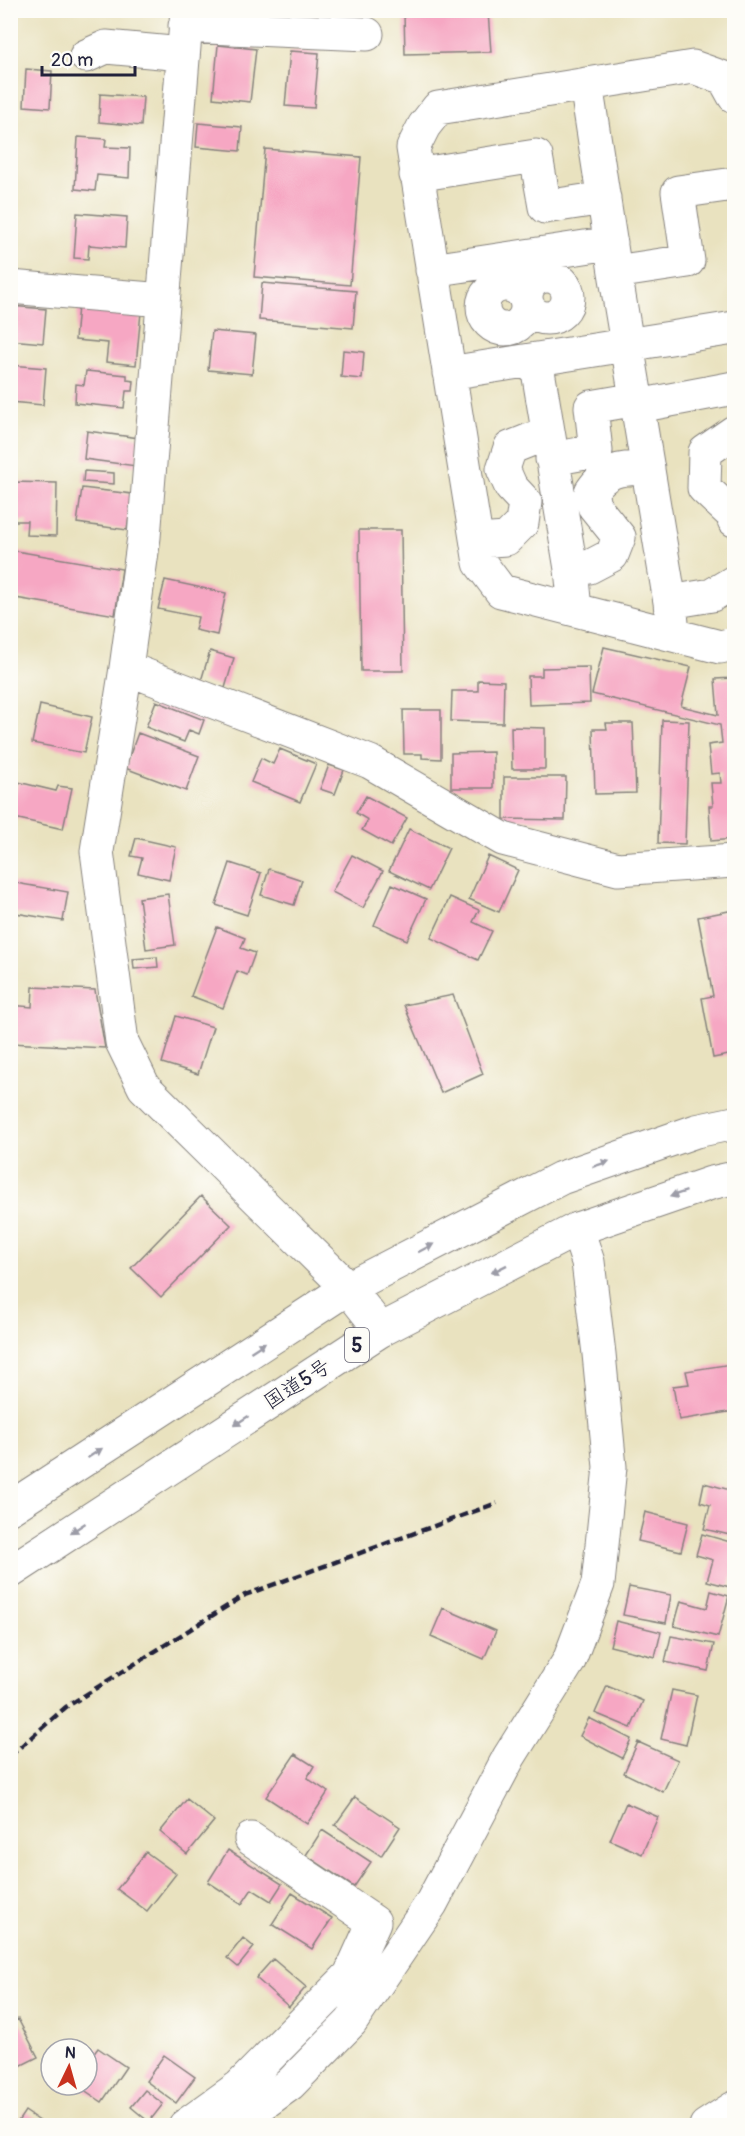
<svg xmlns="http://www.w3.org/2000/svg" width="745" height="2136" font-family="Pangolin,'Klee One',sans-serif">
	<style>
		.building { fill: #f6a7c3 }
		.lines { fill: none; stroke-linecap: round; stroke-linejoin: round }
		.minor-casing { stroke: #86827d; stroke-width: 35 }
		.highway-casing { stroke: #86827d; stroke-width: 35 }
		.minor { stroke: #fff; stroke-width: 33 }
		.highway { stroke: #fff; stroke-width: 33 }
		.rail { stroke: #22223b; stroke-width: 4.5; stroke-dasharray: 9 4.5; stroke-linecap: butt }
		.oneway { fill: #9c9ca7 }
		.labels { text-anchor: middle; stroke-width: 5; stroke-linejoin: round; paint-order: stroke }
		.shield { fill: #fdfcf7; stroke: #646373; stroke-width: 1.5 }
		.shield-label { font-size: 20px; font-weight: bold; fill: #22223b }
		.street-label { font-size: 21px; fill: #22223b; stroke: #fdfcf7 }
	</style>
	<rect width="100%" height="100%" fill="#fdfcf7"/>
	<filter id="ink" filterUnits="userSpaceOnUse"><feTurbulence type="fractalNoise" baseFrequency=".0167" numOctaves="2"/><feDisplacementMap in="SourceGraphic" scale="12" xChannelSelector="R" yChannelSelector="G"/><feConvolveMatrix kernelMatrix="1 2 1 2 8 2 1 2 1" color-interpolation-filters="sRGB"/></filter>
	<filter id="wash" filterUnits="userSpaceOnUse"><feTurbulence type="fractalNoise" baseFrequency=".008" numOctaves="4" result="noise"/><feDisplacementMap in="SourceGraphic" scale="24" xChannelSelector="R" yChannelSelector="G"/><feGaussianBlur stdDeviation="1.35" result="paint"/><feColorMatrix in="noise" values="0 0 0 0 0 0 0 0 0 0 0 0 0 0 0 0 0 1.4 0 .05"/><feComposite in="paint" operator="in"/></filter>
	<g filter="url(#wash)">
		<rect width="100%" height="100%" fill="#e9e2bf"/>
		<g id="blocks">
			<path class="building" d="M488,12l3,40 -86,2 -1,-41z
				M218,45l38,4 -6,53 -37,-4z
				M290,51l29,2 -5,55 -29,-2z
				M26,69l26,2 -2,37 -26,-2z
				M100,94l43,3 -2,29 -42,-4z
				M198,123l44,4 -2,24 -44,-4z
				M78,137l28,2 -1,8 25,1 -1,30 -32,-3 -2,16 -20,-2z
				M265,149l96,8 -11,128 -96,-8z
				M77,213l50,4 -2,31 -36,-3 -1,14 -14,-1z
				M262,283l94,8 -3,37 -94,-8z
				M10,306l36,3 -3,34 -33,-3z
				M78,306l63,6 -5,53 -30,-3 2,-19 -33,-3z
				M212,331l44,4 -4,39 -44,-4z
				M343,350l21,2 -2,27 -21,-2z
				M10,365l36,3 -3,37 -33,-3z
				M86,371l41,4v5l7,1 -1,10h-7l-2,17 -49,-5 1,-19 8,1z
				M87,431l52,7 -3,28 -52,-7z
				M84,471l30,2v11l-31,-2z
				M11,482l46,1 -1,53 -30,-1 1,-14h-17z
				M82,488l50,6 -5,36 -50,-7z
				M359,530h42l2,141h-42z
				M10,550l112,19 -7,46 -105,-18z
				M165,580l61,13 -9,42 -22,-5 3,-13 -40,-8z
				M604,647l87,20 -10,39 37,9 -3,-36 19,-1v161l-23,2 -2,-35h4l-2,-23h10l-1,-10 -9,1 -3,-29 14,-2 -2,-18 -128,-31z
				M210,651l24,7 -9,30 -24,-7z
				M589,667l1,36 -61,2 -1,-29h14v-8z
				M478,680l26,1 -1,42 -52,-2 1,-30h26z
				M156,701l48,19 -5,14 -10,-4 -5,12 -38,-15z
				M40,705l52,12 -8,36 -52,-10z
				M403,710h38v49l-19,-1v-4h-18z
				M662,720l27,1 -4,123 -27,-1z
				M606,723h27l3,70 -41,1 -2,-65h14z
				M511,727l34,1v41h-33z
				M138,733l61,23 -13,35 -61,-23z
				M280,749l36,15 -16,38 -49,-20 10,-24 12,6z
				M493,752v36h-42v-35z
				M329,765l15,5 -9,24 -15,-5z
				M504,777h62l-1,43 -61,-1z
				M18,782l38,9 2,-5 14,2 -9,41 -53,-12z
				M366,796l41,22 -16,28 -29,-16 6,-10 -12,-7z
				M409,829l40,19 -20,42 -40,-19z
				M136,838l40,9 -7,33 -31,-7 4,-15 -11,-2z
				M352,855l31,16 -20,37 -31,-16z
				M488,856l30,14 -19,42 -30,-13z
				M230,863l31,10 -14,42 -31,-10z
				M269,869l33,11 -8,25 -33,-10z
				M10,882l58,10 -5,29 -53,-9z
				M392,884l34,15 -19,41 -33,-15z
				M168,894l7,51 -29,4 -7,-51z
				M450,897l29,13 -6,12 19,9 -14,29 -47,-22z
				M734,910v144l-21,4 -11,-60 11,-2 -15,-79z
				M217,927l28,11 -4,10 14,5 -8,22 -10,-4 -14,37 -32,-12z
				M157,957l1,10 -24,2 -1,-10z
				M33,987l62,3 10,58 -95,-5v-38l22,2z
				M453,995l30,79 -42,19 -37,-88z
				M176,1016l37,11 -15,47 -36,-11z
				M201,1196l30,29 -70,72 -30,-29z
				M731,1364l3,23v24l-55,9 -6,-34 16,-2 -3,-13z
				M704,1483l30,8v45l-30,-7 6,-24 -10,-3z
				M645,1512l43,11 -7,28 -43,-10z
				M702,1534l32,9v25l-4,19 -23,-6 6,-21 -17,-5z
				M629,1587l42,8 -5,28 -43,-8z
				M711,1591l18,5 -11,41 -44,-11 7,-25 26,7z
				M443,1608l53,23 -12,28 -53,-23z
				M616,1621l45,11 -6,25 -45,-11z
				M671,1636l43,8 -6,27 -43,-9z
				M607,1686l36,15 -12,27 -36,-15z
				M672,1690l25,5 -11,50 -25,-6z
				M589,1718l42,21 -9,19 -42,-22z
				M638,1742l40,18 -15,32 -39,-19z
				M295,1754l19,12 -7,12 21,14 -21,32 -41,-27z
				M355,1797l45,30 -19,29 -46,-31z
				M187,1799l27,22 -27,33 -27,-22z
				M626,1803l32,14 -16,37 -32,-14z
				M322,1830l49,32 -17,25 -48,-32z
				M228,1850l54,34 -11,17 -19,-12 -10,15 -34,-22z
				M146,1852l30,22 -29,37 -30,-22z
				M292,1893l40,25 -20,31 -40,-25z
				M243,1938l11,9 -16,20 -11,-9z
				M273,1959l33,28 -17,20 -33,-29z
				M18,2019l20,38 -28,14v-48z
				M98,2048l28,19 -24,35 -25,-17h10v-22z
				M164,2055l31,22 -19,26 -30,-22z
				M145,2090l18,14 -14,18 -18,-15z
				M25,2111l22,15h-32z"/>
		</g>
	</g>
	<g filter="url(#ink)">
		<use href="#blocks" fill-opacity="0" stroke="#86827d" stroke-width="1.5"/>
		<g class="lines">
			<g class="minor-casing">
				<path id="minor" d="M187,10l-43,527 -18,131 -29,183 25,191 22,45 204,201 33,42
					M185,26l182,8
					M86,56l20,-9 77,7
					M586,84l29,188 55,330 3,32
					M734,96l-10,-18 -31,-11 -255,41 -14,18 -11,22 67,415 21,28 219,56 14,-3
					M416,175l120,-19 9,51 59,-9
					M432,270l179,-27
					M615,272l73,-11 -10,-69 56,-8
					M526 297a21 21 0 1 1 42 0a21 21 0 1 1-42 0Z
					M483 307a22 22 0 1 1 44 0a22 22 0 1 1-44 0Z
					M10,287l153,13
					M536,359l35,210 4,40
					M449,373l285,-45
					M638,406l96,-18
					M734,432l-29,20 -1,36 28,26 2,6
					M552,459l44,-8 -5,-44 46,-8
					M477,541l29,-2 16,-16 3,-21 -14,-15 -8,-18 7,-21 20,-8 18,-4
					M571,569l18,-2 23,-12 7,-18 -25,-31 -3,-14c16,-25 31,-23 57,-24
					M670,602l42,-7 22,-13
					M126,668l244,94 133,77 115,30 116,-8
					M185,2126l54,-39 111,-112 24,-53 -123,-83
					M232,2126l58,-42 61,-62 80,-118 78,-147 60,-96 29,-77 12,-117 -11,-113 -11,-92 -11,-33
					M706,2126l28,-18"/>
			</g>
			<g class="highway-casing">
				<path id="highway" d="M10,1508l338,-220 213,-110 135,-47 38,-8
					M10,1572l371,-242 196,-101 134,-46 23,-5"/>
			</g>
			<use href="#minor" class="minor"/>
			<use href="#highway" class="highway"/>
			<path class="rail" d="M10,1756l56,-49 179,-112 252,-92"/>
		</g>
		<defs><path id="oneway-solid" d="M-6-.8H1V-3.2L6.5 0L1 3.2V.8H-6Z" transform="scale(1.5)"/></defs>
		<g class="oneway">
			<use href="#oneway-solid" transform="translate(601 1164) rotate(-19)"/>
			<use href="#oneway-solid" transform="translate(678 1194) rotate(161)"/>
			<use href="#oneway-solid" transform="translate(426 1248) rotate(-28)"/>
			<use href="#oneway-solid" transform="translate(499 1269) rotate(153)"/>
			<use href="#oneway-solid" transform="translate(258 1347) rotate(-33)"/>
			<use href="#oneway-solid" transform="translate(241 1421) rotate(147)"/>
			<use href="#oneway-solid" transform="translate(95 1453) rotate(-33)"/>
			<use href="#oneway-solid" transform="translate(78 1528) rotate(147)"/>
		</g>
	</g>
	<g class="labels">
		<rect class="shield" x="345" y="1328" width="24" height="34" rx="4.5"/>
		<g class="shield-label">
			<text x="357" y="1352">5</text>
		</g>
		<g class="street-label">
			<text transform="translate(297 1384) rotate(-33)" y="7">国道5号</text>
		</g>
	</g>
	<rect width="745" height="2136" fill="none" stroke="#fdfcf7" stroke-width="36"/>
	<g transform="translate(69 2067) rotate(5)"><circle r="28" fill="#fdfcf7" stroke="#a5a5ac" stroke-width="1.5"/>
	<path d="M0-4.5L10 22L0 15L-10 22Z" fill="#c8321e"/>
	<text y="-9" font-size="16" font-weight="bold" text-anchor="middle" fill="#22223b">N</text>
	</g>
	<path d="M42 66v9h93v-9" fill="none" stroke="#22223b" stroke-width="3"/>
	<text x="51" y="66" font-size="18" fill="#22223b" stroke="#fdfcf7" stroke-width="4.5" paint-order="stroke">20 m</text>
</svg>
